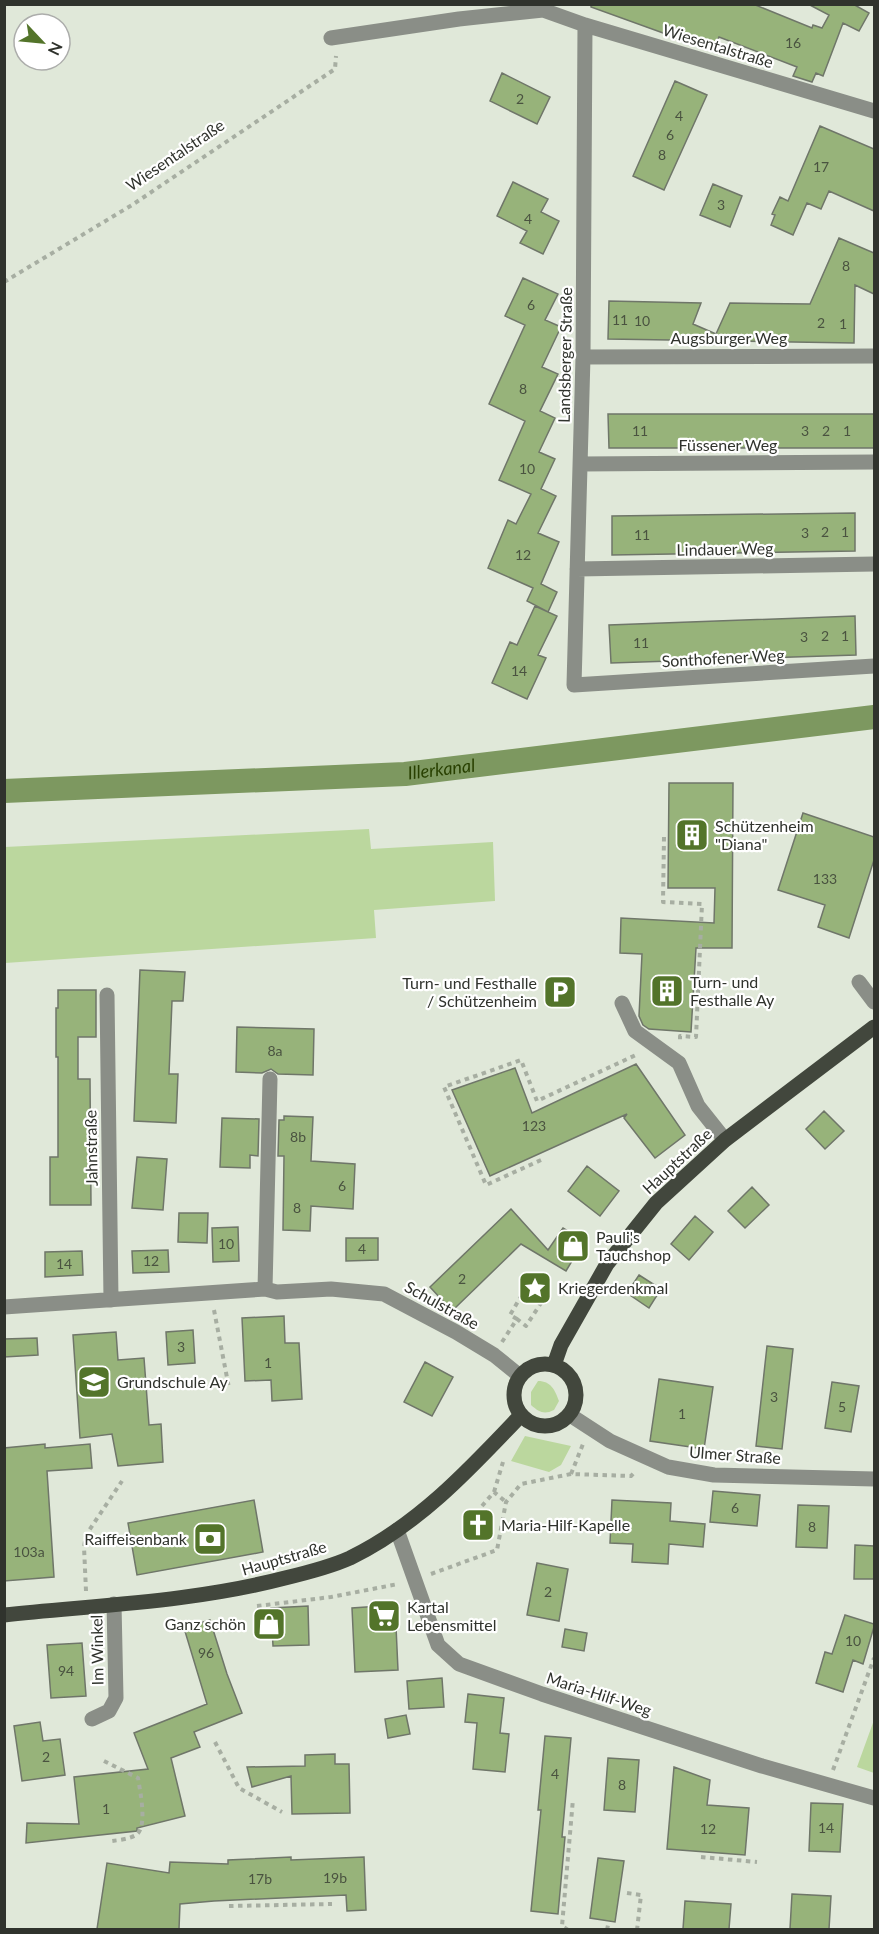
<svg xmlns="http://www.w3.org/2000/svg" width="879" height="1934" font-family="Lato,sans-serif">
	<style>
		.green { fill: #bbd79e }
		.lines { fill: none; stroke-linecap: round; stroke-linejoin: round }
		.canal { stroke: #7d9860; stroke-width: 24 }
		.building { fill: #97b37a; stroke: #6f7669; stroke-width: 1.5 }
		.path { stroke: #a7aea2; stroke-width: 4; stroke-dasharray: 4.5 4.5; stroke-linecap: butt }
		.minor { stroke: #8a8e87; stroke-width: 15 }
		.major { stroke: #42473d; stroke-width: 15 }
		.labels { text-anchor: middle; stroke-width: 4.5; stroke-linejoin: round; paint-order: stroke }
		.number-label { font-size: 14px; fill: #4a5340 }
		.street-label { font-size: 16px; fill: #30332d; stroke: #fff }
		.poi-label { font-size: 16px; fill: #30332d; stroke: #fff; text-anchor: start }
		.water-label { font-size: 18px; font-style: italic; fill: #284000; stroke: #fff }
	</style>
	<rect width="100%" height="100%" fill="#e0e8d9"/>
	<path class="green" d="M369,829l2,20 122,-7 2,59 -121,9 2,28 -371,25v-116z
		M538,1381c13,0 17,9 21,20l-5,9c-10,5 -15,2 -23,-5v-13z
		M525,1436l46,10 -10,19 -12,7 -38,-11z
		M874,1720v53l-17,-6z"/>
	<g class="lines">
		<path class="canal" id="s1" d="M4,791l401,-17 469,-57"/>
	</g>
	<path class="building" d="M591,4h162l59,24 1,-3 9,3 7,-13 -21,-11h45l16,9 -10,18 -16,-8 -20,53 -7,-3 -4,9 -19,-6 4,-9 -78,-30 -6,14 -122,-44z
		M502,73l48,24 -13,27 -47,-23z
		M675,81l32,14 -43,95 -31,-14z
		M820,126l54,23v62l-45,-20 -8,18 -14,-6 -14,32 -22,-10 4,-10 -3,-1 8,-17 8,4z
		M513,182l35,17 -7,13 18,9 -16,33 -23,-11 7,-12 -30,-15z
		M713,184l29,12 -12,31 -30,-12z
		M839,238l35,15v41l-19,-9 -1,58 -246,-4 1,-38 92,2 -8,21 23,10 14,-31 80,1z
		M523,278l35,16 -13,26 16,7 -19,40 16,7 -18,37 15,7 -16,34 16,7 -14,30 15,7 -18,37 21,9 -18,42 16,8 -9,20 -21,-11 6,-13 -45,-20 20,-48 8,4 15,-30 -32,-14 26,-59 -36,-17 36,-79 -20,-9z
		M608,414h266v34h-265z
		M855,513v38l-243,4v-39z
		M535,606l22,10 -19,39 8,3 -19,41 -35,-16 18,-41 7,3z
		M855,616l1,39 -245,8 -2,-38z
		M669,783h64l-1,165h-36l-5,84 -42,-3 -6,-4 -4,-9 3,-62 -22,-1 1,-35 93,5 1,-35h-47z
		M803,813l71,24v23l-25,78 -31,-11 7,-22 -47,-15z
		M140,970l45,2 -2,29h-11l-3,73h9l-2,49 -42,-2z
		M58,990h38v47h-18v42h12l1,126h-41v-48h8v-100h-2v-49h2z
		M237,1027l77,2 -1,46 -35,-1 -7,-5 -9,4 -26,-1z
		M636,1064l49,71 -30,23 -31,-40 3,-4 -137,62 -38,-86 63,-22 17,45z
		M824,1111l20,20 -19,18 -19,-20z
		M284,1116l29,1 -2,44 44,3 -2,45 -42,-3 -1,25 -27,-1 1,-74h-6l1,-36h5z
		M222,1118l37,1 -1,37 -8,-1v13l-30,-1z
		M137,1157l30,2 -4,51 -31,-2z
		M587,1166l32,25 -19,25 -32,-25z
		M752,1187l17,18 -24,23 -17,-17z
		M511,1209l37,41 15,-22 18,11v7l-15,25 -45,-27 -69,67 -22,-24z
		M179,1213h29l-1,30 -29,-1z
		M695,1216l18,16 -24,28 -18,-16z
		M238,1227l1,34 -26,1 -1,-34z
		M346,1238h32v22l-32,1z
		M168,1250l1,22 -36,1 -1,-22z
		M82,1251l1,24 -38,2v-25z
		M639,1275l22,14 -12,19 -22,-15z
		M284,1316l1,27h14l3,56 -30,2 -1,-21 -26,1 -3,-63z
		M193,1330l2,33 -27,2 -2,-33z
		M116,1332l2,28 26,-2 5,67 12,-1 2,38 -45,4 -6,-32 -32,4 -7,-103z
		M37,1338l1,17 -34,2v-18z
		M767,1346l26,3 -11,100 -26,-3z
		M425,1362l28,15 -21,39 -28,-14z
		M659,1379l54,8 -9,62 -54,-8z
		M832,1382l27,4 -8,46 -26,-4z
		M45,1444v4l45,-4 2,24 -45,3 7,106 -50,4v-133z
		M713,1491l47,4 -3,31 -47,-4z
		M254,1500l9,52 -126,23 -9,-52z
		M612,1500l59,3 -1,18 35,3 -2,23 -34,-3 -1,20 -36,-2 1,-18 -23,-1z
		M798,1505l31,1 -2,42 -31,-1z
		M468,1512l24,4 -4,23 -24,-4z
		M855,1545l19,1v33h-20z
		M537,1563l31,6 -9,52 -32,-6z
		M395,1605l3,65 -43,2 -3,-64z
		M308,1606l1,39 -36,1 -2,-38z
		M845,1615l29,9v3l-11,37 -10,-4 -10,32 -27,-9 9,-31 7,2z
		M210,1620l17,54 15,39 -48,19 6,15 -29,11 14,58 -48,12v3l-111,12 1,-20 52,1 -5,-47 74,-8 -14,-36 73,-29 -23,-76z
		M565,1629l22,4 -3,18 -22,-4z
		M82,1643l4,53 -35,2 -4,-53z
		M442,1678l2,29 -35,2 -2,-28z
		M468,1694l36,4 -4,35 9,1 -4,38 -32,-3 4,-46 -12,-1z
		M406,1715l4,19 -22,4 -3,-19z
		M40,1722l3,19 17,-2 5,36 -43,6 -8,-55z
		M545,1736l26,2 -9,99h3l-7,77 -27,-3 10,-101h-3z
		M335,1754v10h14l1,49 -58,1 -1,-38 -39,11 -5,-20 58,-1v-11z
		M608,1758l31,2 -4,52 -31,-2z
		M674,1767l36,13 -3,25 42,3 -4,47 -78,-6z
		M811,1803l32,1 -3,48 -31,-1z
		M291,1857v3l73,-3 2,53 -19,1 -1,-16 -132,6 -34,3 -1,25h-82l10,-66 62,10 1,-11 58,2v-4z
		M598,1858l26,3 -9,61 -25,-4z
		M792,1894l39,2 -2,33h-39z
		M685,1901l46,3 -2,25h-46z"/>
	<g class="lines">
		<path class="path" d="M4,282l128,-77 203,-136 1,-13
			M664,837l-1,65 39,2 -6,133 -16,-1v6
			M541,1160l-55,25 -42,-98 77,-27 16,41 101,-47
			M214,1310l15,78
			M517,1319l-7,-4 13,-22
			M502,1342l15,-23 9,7 15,-23
			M571,1474l12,-30
			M494,1492l9,-30
			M482,1506l12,-14 12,10
			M431,1574l66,-24 9,-48 15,-18 50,-10 60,2 4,-4
			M86,1591l-2,-44 2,-12 36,-54
			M257,1606l74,-9 67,-13
			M215,1742l24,46 43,24
			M104,1761l34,17c2,13 10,49 -2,57 -7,4 -17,5 -24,6
			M833,1770l41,-112
			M701,1857l56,5
			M627,1893l14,2 -4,35
			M229,1906l103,-2
			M568,1930l-6,-4 11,-127
			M607,1930l1,-5"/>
		<path class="minor" d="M585,25l-2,332 -9,328 300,-19
			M331,38l128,-19 84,-9 42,15 289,86
			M583,357l291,-1
			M581,464l293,-2
			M577,569l297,-5
			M859,982l15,20
			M107,995l4,305
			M622,1003l13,28 44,32 19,43 27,34
			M265,1289l5,-210
			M4,1307l261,-18 12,3 54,-3 53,5 72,38 38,23 26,21
			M570,1415l40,26 58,26 46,8 160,4
			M397,1530l41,115 21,19 83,30 220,72 112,32
			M92,1719l17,-8 7,-13 -2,-94"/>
		<path class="major" d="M514 1395a31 31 0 1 1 62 0a31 31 0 1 1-62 0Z
			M554,1365l7,-20 46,-81 49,-61 69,-63 149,-113
			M4,1615c94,-10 189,-13 281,-37 21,-5 45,-11 65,-20 68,-33 120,-89 171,-143"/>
	</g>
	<defs>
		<g id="building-square" transform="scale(1.725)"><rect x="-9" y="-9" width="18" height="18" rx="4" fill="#53742a" stroke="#fff"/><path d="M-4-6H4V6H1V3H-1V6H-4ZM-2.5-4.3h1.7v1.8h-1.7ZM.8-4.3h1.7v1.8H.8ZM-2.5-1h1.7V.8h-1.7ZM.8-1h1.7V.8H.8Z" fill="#fff"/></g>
		<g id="parking-square" transform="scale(1.725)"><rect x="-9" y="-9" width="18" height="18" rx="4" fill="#53742a" stroke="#fff"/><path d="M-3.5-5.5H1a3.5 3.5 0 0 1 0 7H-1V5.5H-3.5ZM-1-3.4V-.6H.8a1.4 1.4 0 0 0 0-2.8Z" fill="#fff"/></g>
		<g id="shop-square" transform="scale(1.725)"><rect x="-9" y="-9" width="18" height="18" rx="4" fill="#53742a" stroke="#fff"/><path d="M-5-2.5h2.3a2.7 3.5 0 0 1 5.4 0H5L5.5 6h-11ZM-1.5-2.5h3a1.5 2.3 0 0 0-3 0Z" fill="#fff"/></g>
		<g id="sight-square" transform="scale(1.725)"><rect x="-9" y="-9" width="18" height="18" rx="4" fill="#53742a" stroke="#fff"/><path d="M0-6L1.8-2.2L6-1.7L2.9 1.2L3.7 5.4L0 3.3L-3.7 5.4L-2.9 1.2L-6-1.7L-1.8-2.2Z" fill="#fff"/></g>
		<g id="school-square" transform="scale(1.725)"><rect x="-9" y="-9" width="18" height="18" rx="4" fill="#53742a" stroke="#fff"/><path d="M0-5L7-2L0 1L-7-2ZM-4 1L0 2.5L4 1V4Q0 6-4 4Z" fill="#fff"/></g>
		<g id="church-square" transform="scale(1.725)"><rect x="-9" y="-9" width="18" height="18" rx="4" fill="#53742a" stroke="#fff"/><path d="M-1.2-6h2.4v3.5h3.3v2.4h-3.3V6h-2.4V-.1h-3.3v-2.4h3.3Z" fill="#fff"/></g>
		<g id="bank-square" transform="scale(1.725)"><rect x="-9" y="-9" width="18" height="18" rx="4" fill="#53742a" stroke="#fff"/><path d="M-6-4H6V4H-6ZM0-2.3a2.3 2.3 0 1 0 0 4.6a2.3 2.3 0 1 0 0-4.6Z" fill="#fff"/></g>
		<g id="supermarket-square" transform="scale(1.725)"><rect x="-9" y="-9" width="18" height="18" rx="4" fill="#53742a" stroke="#fff"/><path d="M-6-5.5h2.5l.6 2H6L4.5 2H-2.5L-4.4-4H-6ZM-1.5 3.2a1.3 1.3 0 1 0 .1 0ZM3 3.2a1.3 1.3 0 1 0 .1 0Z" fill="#fff"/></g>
	</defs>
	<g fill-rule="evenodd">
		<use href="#building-square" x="692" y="835"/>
		<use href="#building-square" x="667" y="991"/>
		<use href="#parking-square" x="560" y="992"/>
		<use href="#shop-square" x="573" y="1246"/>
		<use href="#sight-square" x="535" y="1288"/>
		<use href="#school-square" x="94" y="1382"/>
		<use href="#church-square" x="478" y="1525"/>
		<use href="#bank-square" x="210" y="1539"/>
		<use href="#supermarket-square" x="384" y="1616"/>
		<use href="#shop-square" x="269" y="1624"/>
	</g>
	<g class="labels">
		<g class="number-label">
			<text x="793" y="48">16</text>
			<text x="520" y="104">2</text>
			<text x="679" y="121">4</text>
			<text x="670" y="140">6</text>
			<text x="662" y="160">8</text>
			<text x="821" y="172">17</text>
			<text x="721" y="210">3</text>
			<text x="528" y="224">4</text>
			<text x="846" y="271">8</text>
			<text x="531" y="310">6</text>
			<text x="620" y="325">11</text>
			<text x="642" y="326">10</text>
			<text x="821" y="328">2</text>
			<text x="843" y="329">1</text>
			<text x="523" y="394">8</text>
			<text x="640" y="436">11</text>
			<text x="805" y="436">3</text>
			<text x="826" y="436">2</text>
			<text x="847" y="436">1</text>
			<text x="527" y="474">10</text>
			<text x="825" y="537">2</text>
			<text x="845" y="537">1</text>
			<text x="805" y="538">3</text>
			<text x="642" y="540">11</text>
			<text x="523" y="560">12</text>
			<text x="825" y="641">2</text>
			<text x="845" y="641">1</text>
			<text x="804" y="642">3</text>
			<text x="641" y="648">11</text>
			<text x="519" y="676">14</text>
			<text x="825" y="884">133</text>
			<text x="275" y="1056">8a</text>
			<text x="534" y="1131">123</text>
			<text x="298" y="1142">8b</text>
			<text x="342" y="1191">6</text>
			<text x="297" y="1213">8</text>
			<text x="226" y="1249">10</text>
			<text x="362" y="1254">4</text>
			<text x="151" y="1266">12</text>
			<text x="64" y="1269">14</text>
			<text x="462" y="1284">2</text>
			<text x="181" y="1352">3</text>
			<text x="268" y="1368">1</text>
			<text x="774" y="1402">3</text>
			<text x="842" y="1412">5</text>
			<text x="682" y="1419">1</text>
			<text x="735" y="1513">6</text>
			<text x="812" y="1532">8</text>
			<text x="29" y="1557">103a</text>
			<text x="548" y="1597">2</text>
			<text x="853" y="1646">10</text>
			<text x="206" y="1658">96</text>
			<text x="66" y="1676">94</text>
			<text x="46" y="1762">2</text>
			<text x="555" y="1779">4</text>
			<text x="622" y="1790">8</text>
			<text x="106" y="1814">1</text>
			<text x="826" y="1833">14</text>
			<text x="708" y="1834">12</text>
			<text x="335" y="1883">19b</text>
			<text x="260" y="1884">17b</text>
		</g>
		<g class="street-label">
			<text transform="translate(718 46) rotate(17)" y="6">Wiesentalstraße</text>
			<text transform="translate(175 155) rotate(-34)" y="6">Wiesentalstraße</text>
			<text x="729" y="344">Augsburger Weg</text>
			<text transform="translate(565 355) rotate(-89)" y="6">Landsberger Straße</text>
			<text x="728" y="451">Füssener Weg</text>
			<text transform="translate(725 549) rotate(-1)" y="6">Lindauer Weg</text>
			<text transform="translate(723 658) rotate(-3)" y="6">Sonthofener Weg</text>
			<text transform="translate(91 1148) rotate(-91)" y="6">Jahnstraße</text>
			<text transform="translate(677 1161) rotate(-43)" y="6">Hauptstraße</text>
			<text transform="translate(442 1305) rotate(29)" y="6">Schulstraße</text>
			<text transform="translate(735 1455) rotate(4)" y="6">Ulmer Straße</text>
			<text transform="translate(284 1558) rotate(-16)" y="6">Hauptstraße</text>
			<text transform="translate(97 1650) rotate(-91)" y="6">Im Winkel</text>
			<text transform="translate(599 1694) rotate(18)" y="6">Maria-Hilf-Weg</text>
		</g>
		<g class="poi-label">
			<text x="715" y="832">Schützenheim<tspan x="715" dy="18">"Diana"</tspan></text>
			<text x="690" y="988">Turn- und<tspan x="690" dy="18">Festhalle Ay</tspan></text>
			<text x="537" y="989" text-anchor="end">Turn- und Festhalle<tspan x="537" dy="18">/ Schützenheim</tspan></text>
			<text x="596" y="1243">Pauli's<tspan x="596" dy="18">Tauchshop</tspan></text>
			<text x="558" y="1294">Kriegerdenkmal</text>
			<text x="117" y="1388">Grundschule Ay</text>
			<text x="501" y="1531">Maria-Hilf-Kapelle</text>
			<text x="187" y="1545" text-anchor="end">Raiffeisenbank</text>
			<text x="407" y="1613">Kartal<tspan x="407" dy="18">Lebensmittel</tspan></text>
			<text x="246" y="1630" text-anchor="end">Ganz schön</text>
		</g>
		<g class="water-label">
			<text dy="6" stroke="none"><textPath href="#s1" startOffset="438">Illerkanal</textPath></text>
		</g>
	</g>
	<rect width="879" height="1934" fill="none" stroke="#30332d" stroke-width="12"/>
	<g transform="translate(42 42) rotate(116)"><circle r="28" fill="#ffffff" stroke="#acadab" stroke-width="1.5"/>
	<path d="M0-4.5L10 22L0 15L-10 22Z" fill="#53742a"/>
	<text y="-9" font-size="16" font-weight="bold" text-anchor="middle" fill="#30332d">N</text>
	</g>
</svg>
